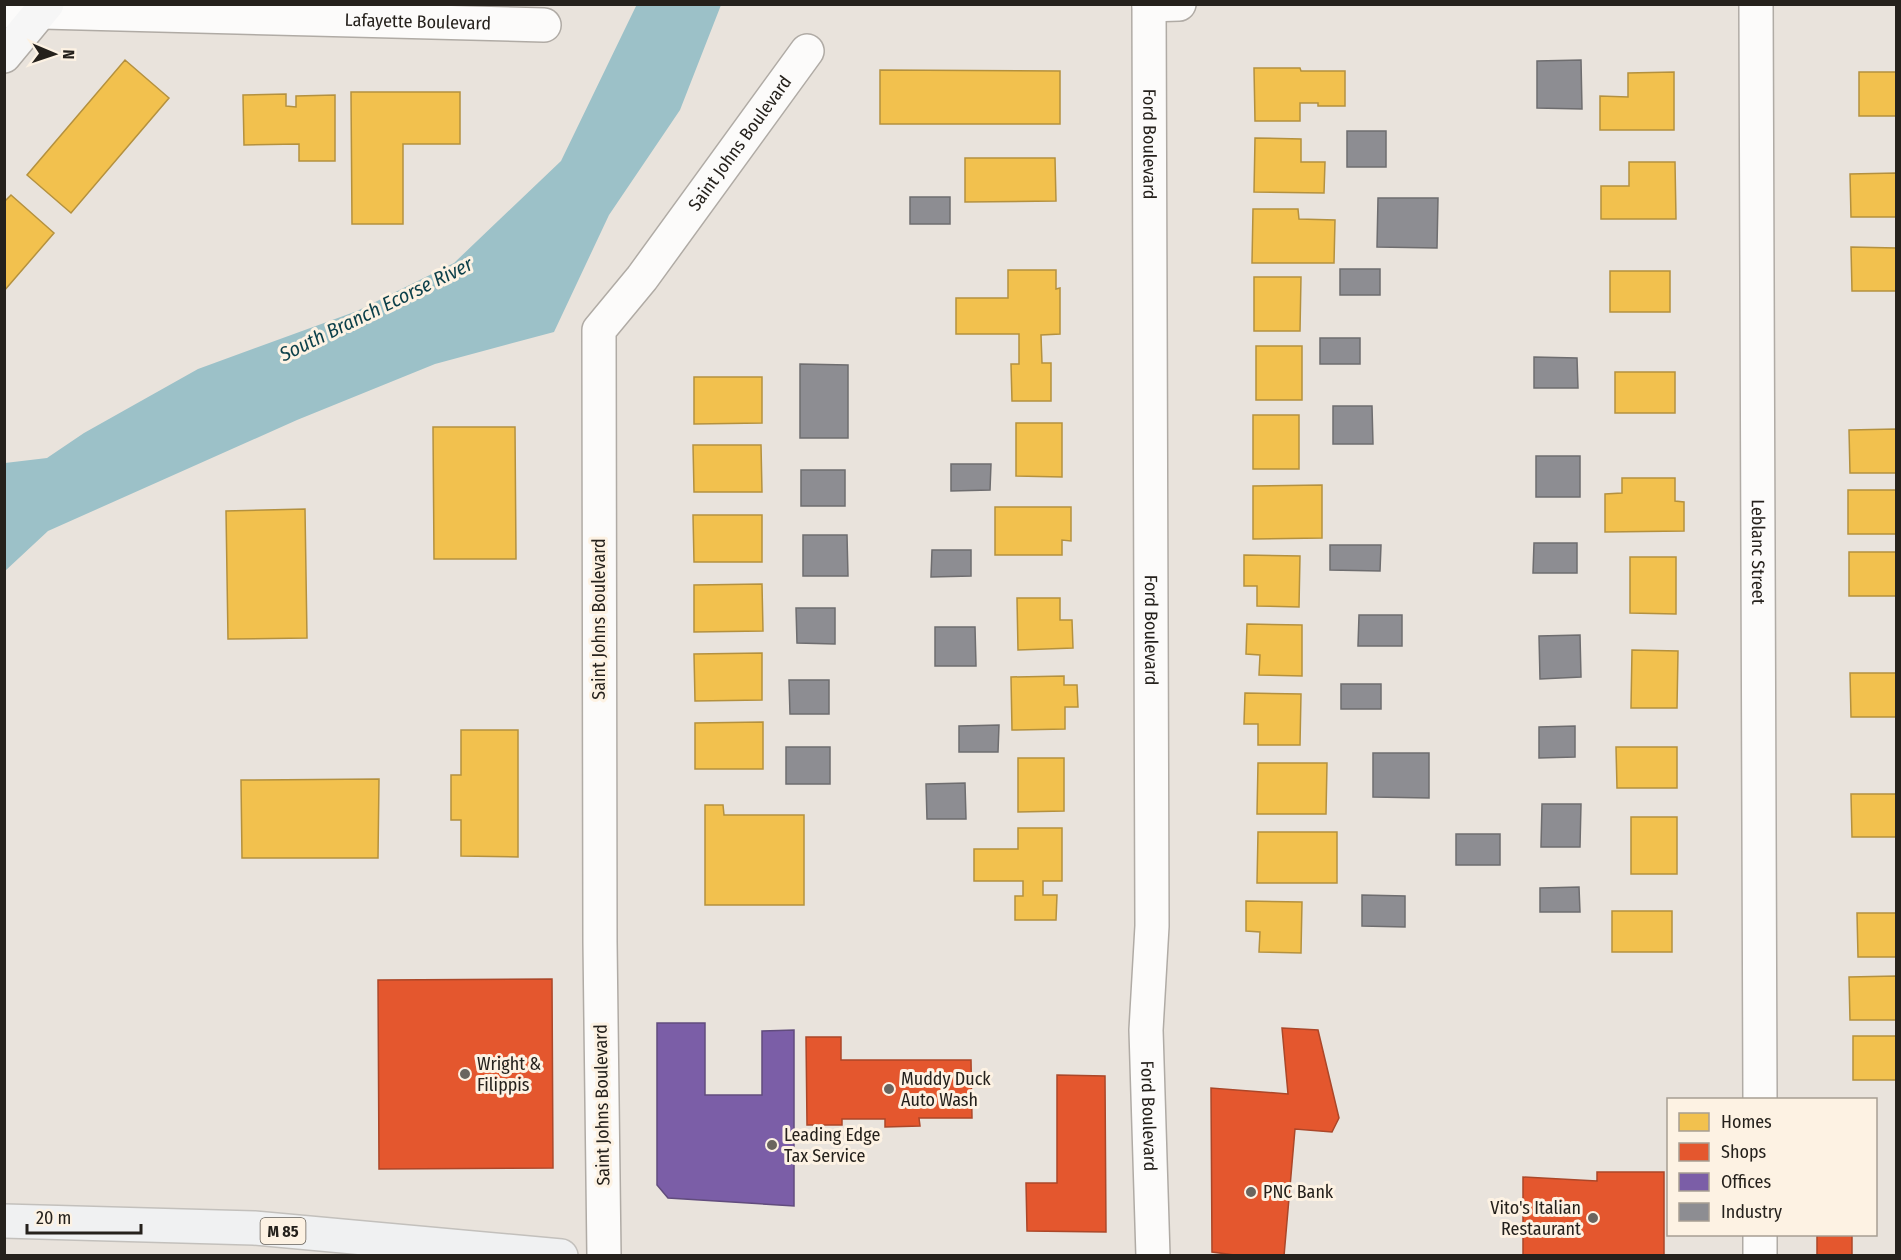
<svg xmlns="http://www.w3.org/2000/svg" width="1901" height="1260" font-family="'Fira Sans Condensed',sans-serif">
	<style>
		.water { fill: #9cc1c8 }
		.homes { fill: #f2c14e; stroke: #b4913f; stroke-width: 1.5 }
		.shops { fill: #e4572e; stroke: #ab4729; stroke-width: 1.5 }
		.offices { fill: #7b5ea7; stroke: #614c7d; stroke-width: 1.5 }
		.industry { fill: #8d8d92; stroke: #6e6d6f; stroke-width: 1.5 }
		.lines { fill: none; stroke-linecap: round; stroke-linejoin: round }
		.street-casing { stroke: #b0aba5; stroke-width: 36 }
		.secondary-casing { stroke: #b0aba5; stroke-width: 36 }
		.primary-casing { stroke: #c3c0bc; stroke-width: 36 }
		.street { stroke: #fcfbfa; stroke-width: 33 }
		.secondary { stroke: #f6f6f6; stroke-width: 33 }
		.primary { stroke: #f0f1f2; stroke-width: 33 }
		.poi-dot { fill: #6a655f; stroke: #fdf2e3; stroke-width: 2 }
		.labels { text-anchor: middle; stroke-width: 6; stroke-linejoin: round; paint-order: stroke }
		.shield { fill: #fdf2e3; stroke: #666058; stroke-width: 1.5 }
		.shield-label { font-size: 16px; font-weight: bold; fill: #25211c }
		.street-label { font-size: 18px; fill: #25211c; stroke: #fdf2e3 }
		.poi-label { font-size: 18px; fill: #25211c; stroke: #fdf2e3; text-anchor: start }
		.water-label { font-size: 20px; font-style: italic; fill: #0b3f49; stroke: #fdf2e3 }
	</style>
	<rect width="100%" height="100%" fill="#e9e3dc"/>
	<path class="water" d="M637,4l84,1 -41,105 -71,105 -55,117 -119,32 -138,56 -249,111 -43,40v-108l42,-5 37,-25 114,-64 159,-58 97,-48 107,-102z"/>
	<path class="homes" d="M125,60l44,38 -98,115 -44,-38z
		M1254,68h46l1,3h44v35h-27v-3h-18v18h-45z
		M880,70l180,1v53h-180z
		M1674,72v58h-74v-34l28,1v-24z
		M1859,72h37v44h-37z
		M351,92h109v52h-57v80h-51z
		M286,94v12l10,1v-11l39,-1v66h-36v-17l-55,1 -1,-50z
		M1255,138l46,1v23h24l-1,31 -70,-1z
		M965,158h90l1,43 -91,1z
		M1629,162h46l1,57h-75v-33h28z
		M1896,173v44h-45l-1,-43z
		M11,195l43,38 -50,58v-89z
		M1253,209h45l1,10 36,1 -1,43h-82z
		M1851,247l45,1v43h-44z
		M1008,270h48v19l4,-1v46l-19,1 1,28h9v38h-39l-1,-37h8v-30h-63v-36h52z
		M1610,271h60v41h-60z
		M1254,277h47l-1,54h-46z
		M1256,346h46v54h-46z
		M1615,372h60v41h-60z
		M694,377h68v46l-68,1z
		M1253,415h46v54h-46z
		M1016,423h46v54l-46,-1z
		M433,427h82l1,132h-82z
		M1896,429v44h-46l-1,-43z
		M693,445h68l1,47h-68z
		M1622,478h53v23l9,1v29l-79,1v-38l17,-1z
		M1322,485v53l-69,1v-53z
		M1848,490h48v44h-48z
		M995,507h76v34l-9,-1v15h-67z
		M305,509l2,129 -79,1 -2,-128z
		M693,515h69v47h-68z
		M1849,552h47v44h-47z
		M1244,555l56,1 -1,51 -42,-1v-20h-13z
		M1630,557h46v57l-46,-1z
		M762,584l1,47 -69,1v-47z
		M1017,598h43v22h12l1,28 -55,2z
		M1247,624l55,1v51l-43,-1 1,-20 -14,-1z
		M1632,650l46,1 -1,57h-46z
		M762,653v47l-67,1 -1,-47z
		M1850,673h46v44h-45z
		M1064,676v9h13l1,22h-13v22l-53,1 -1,-53z
		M1245,693l56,1 -1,51h-42v-21h-14z
		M763,722v47h-68v-46z
		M461,730h57v127l-57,-1v-36h-10v-45h10z
		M1616,747h61v41h-60z
		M1018,758h46v53l-46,1z
		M1258,763h69l-1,51h-69z
		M379,779l-1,79h-136l-1,-78z
		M1851,794h45v43h-44z
		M705,805h18l1,10h80v90h-99z
		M1631,817h46v57h-46z
		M1018,828h44v53h-19v14h14l-1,25h-41v-24h8v-15h-49v-32h44z
		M1258,832h79v51h-80z
		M1246,901l56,1 -1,51 -42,-1 1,-20 -14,-1z
		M1612,911h60v41h-60z
		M1857,913h39v44h-38z
		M1896,976v44h-46l-1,-43z
		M1853,1036h43v44h-43z"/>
	<path class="shops" d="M552,979l1,189 -174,1 -1,-189z
		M1282,1028l36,2 21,88 -7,14 -37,-3 -11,127h-42l-30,-4 -1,-164 77,6z
		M806,1037h35v23h130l1,58h-53l1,8 -35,1v-8h-43v6h-35z
		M1057,1075l48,1 1,156 -79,-1 -1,-48h31z
		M1597,1172h67v84h-141v-79l74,4z
		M1817,1234h35v22h-35z"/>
	<path class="offices" d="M657,1023h48v72h57v-64l32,-1v176l-126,-8 -11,-13z"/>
	<path class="industry" d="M1581,60l1,49 -45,-1v-47z
		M1347,131h39v36h-39z
		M910,197h40v27h-40z
		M1378,198h60l-1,50 -60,-1z
		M1340,269h40v26h-40z
		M1320,338h40v26h-40z
		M1534,357l43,1 1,30h-44z
		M800,364l48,1v73h-48z
		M1333,406h39l1,38h-40z
		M1536,456h44v41h-44z
		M951,464h40l-1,26 -39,1z
		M801,470h44v36h-44z
		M803,535h44l1,41h-45z
		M1534,543h43v30h-44z
		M1330,545h51l-1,26 -50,-1z
		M932,550h39v26l-40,1z
		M796,608h39v36l-38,-1z
		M1359,615h43v31h-44z
		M935,627h40l1,39h-41z
		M1580,635l1,42 -41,2 -1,-43z
		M789,680h40v34h-39z
		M1341,684h40v25h-40z
		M999,725l-1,27h-39v-26z
		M1575,726v31l-36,1v-31z
		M786,747h44v37h-44z
		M1373,753h56v45l-56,-1z
		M965,783l1,36h-39l-1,-35z
		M1542,804h39l-1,43h-39z
		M1456,834h44v31h-44z
		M1579,887l1,25h-40v-24z
		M1362,895l43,1v31l-43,-1z"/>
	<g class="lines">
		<g class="street-casing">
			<g id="street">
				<path id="s1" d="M1149,4l3,922 -6,104 7,226"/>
				<path id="s2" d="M1756,4l4,1096"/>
				<path d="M1149,5l30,-1"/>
				<path id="s3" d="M4,11l540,14"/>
				<path d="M1760,1234v22"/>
				<path id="s4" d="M604,1256l-4,-314 -1,-612 43,-52 165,-227"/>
			</g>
		</g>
		<g class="secondary-casing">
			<path id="secondary" d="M4,56l43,-52"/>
		</g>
		<g class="primary-casing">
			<path id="primary" d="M4,1221l250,7 307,28"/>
		</g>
		<use href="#street" class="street"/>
		<use href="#secondary" class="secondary"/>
		<use href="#primary" class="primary"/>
	</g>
	<g class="poi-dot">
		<circle cx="465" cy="1074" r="6"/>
		<circle cx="889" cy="1089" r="6"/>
		<circle cx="772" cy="1145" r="6"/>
		<circle cx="1251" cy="1192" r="6"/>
		<circle cx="1593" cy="1218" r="6"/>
	</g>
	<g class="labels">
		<rect class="shield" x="260.5" y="1218" width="45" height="26" rx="4.5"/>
		<g class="shield-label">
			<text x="283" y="1237">M 85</text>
		</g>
		<g class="street-label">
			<text dy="6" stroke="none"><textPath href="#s3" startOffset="414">Lafayette Boulevard</textPath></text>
			<text dy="6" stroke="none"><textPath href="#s4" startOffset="1160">Saint Johns Boulevard</textPath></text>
			<text dy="6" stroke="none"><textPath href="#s1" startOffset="140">Ford Boulevard</textPath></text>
			<text dy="6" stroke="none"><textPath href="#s2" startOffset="548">Leblanc Street</textPath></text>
			<text transform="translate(599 619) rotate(-90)" y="6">Saint Johns Boulevard</text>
			<text dy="6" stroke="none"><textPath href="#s1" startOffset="626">Ford Boulevard</textPath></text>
			<text transform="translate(602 1105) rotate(-91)" y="6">Saint Johns Boulevard</text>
			<text dy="6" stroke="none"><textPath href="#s1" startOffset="1112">Ford Boulevard</textPath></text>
		</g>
		<g class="poi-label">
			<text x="477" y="1070">Wright &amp;<tspan x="477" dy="21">Filippis</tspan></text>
			<text x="901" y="1085">Muddy Duck<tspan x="901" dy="21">Auto Wash</tspan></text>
			<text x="784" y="1141">Leading Edge<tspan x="784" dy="21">Tax Service</tspan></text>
			<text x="1263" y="1198">PNC Bank</text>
			<text x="1581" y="1214" text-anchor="end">Vito's Italian<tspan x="1581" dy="21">Restaurant</tspan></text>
		</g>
		<g class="water-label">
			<text transform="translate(376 309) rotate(-26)" y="7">South Branch Ecorse River</text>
		</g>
	</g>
	<rect width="1901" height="1260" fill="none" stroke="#25211c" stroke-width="12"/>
	<rect x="1667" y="1098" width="210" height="138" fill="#fdf2e3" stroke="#a79e93" stroke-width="1.5"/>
	<rect x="1679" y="1113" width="30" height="18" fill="#f2c14e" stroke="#a79e93" stroke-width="1.5"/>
	<text x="1721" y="1128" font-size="18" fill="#25211c">Homes</text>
	<rect x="1679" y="1143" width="30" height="18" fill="#e4572e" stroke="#a79e93" stroke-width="1.5"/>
	<text x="1721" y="1158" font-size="18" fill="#25211c">Shops</text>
	<rect x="1679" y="1173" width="30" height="18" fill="#7b5ea7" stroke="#a79e93" stroke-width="1.5"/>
	<text x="1721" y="1188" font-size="18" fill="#25211c">Offices</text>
	<rect x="1679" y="1203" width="30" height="18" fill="#8d8d92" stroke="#a79e93" stroke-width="1.5"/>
	<text x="1721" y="1218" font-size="18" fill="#25211c">Industry</text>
	<g transform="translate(54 54) rotate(92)" stroke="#fdf2e3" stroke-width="4.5" paint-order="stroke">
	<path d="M0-4.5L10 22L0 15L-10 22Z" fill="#25211c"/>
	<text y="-9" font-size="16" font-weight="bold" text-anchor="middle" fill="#25211c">N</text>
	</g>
	<path d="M27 1224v9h114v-9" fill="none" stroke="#25211c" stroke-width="3"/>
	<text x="36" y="1224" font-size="18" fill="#25211c" stroke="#fdf2e3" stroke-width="4.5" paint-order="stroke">20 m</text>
</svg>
